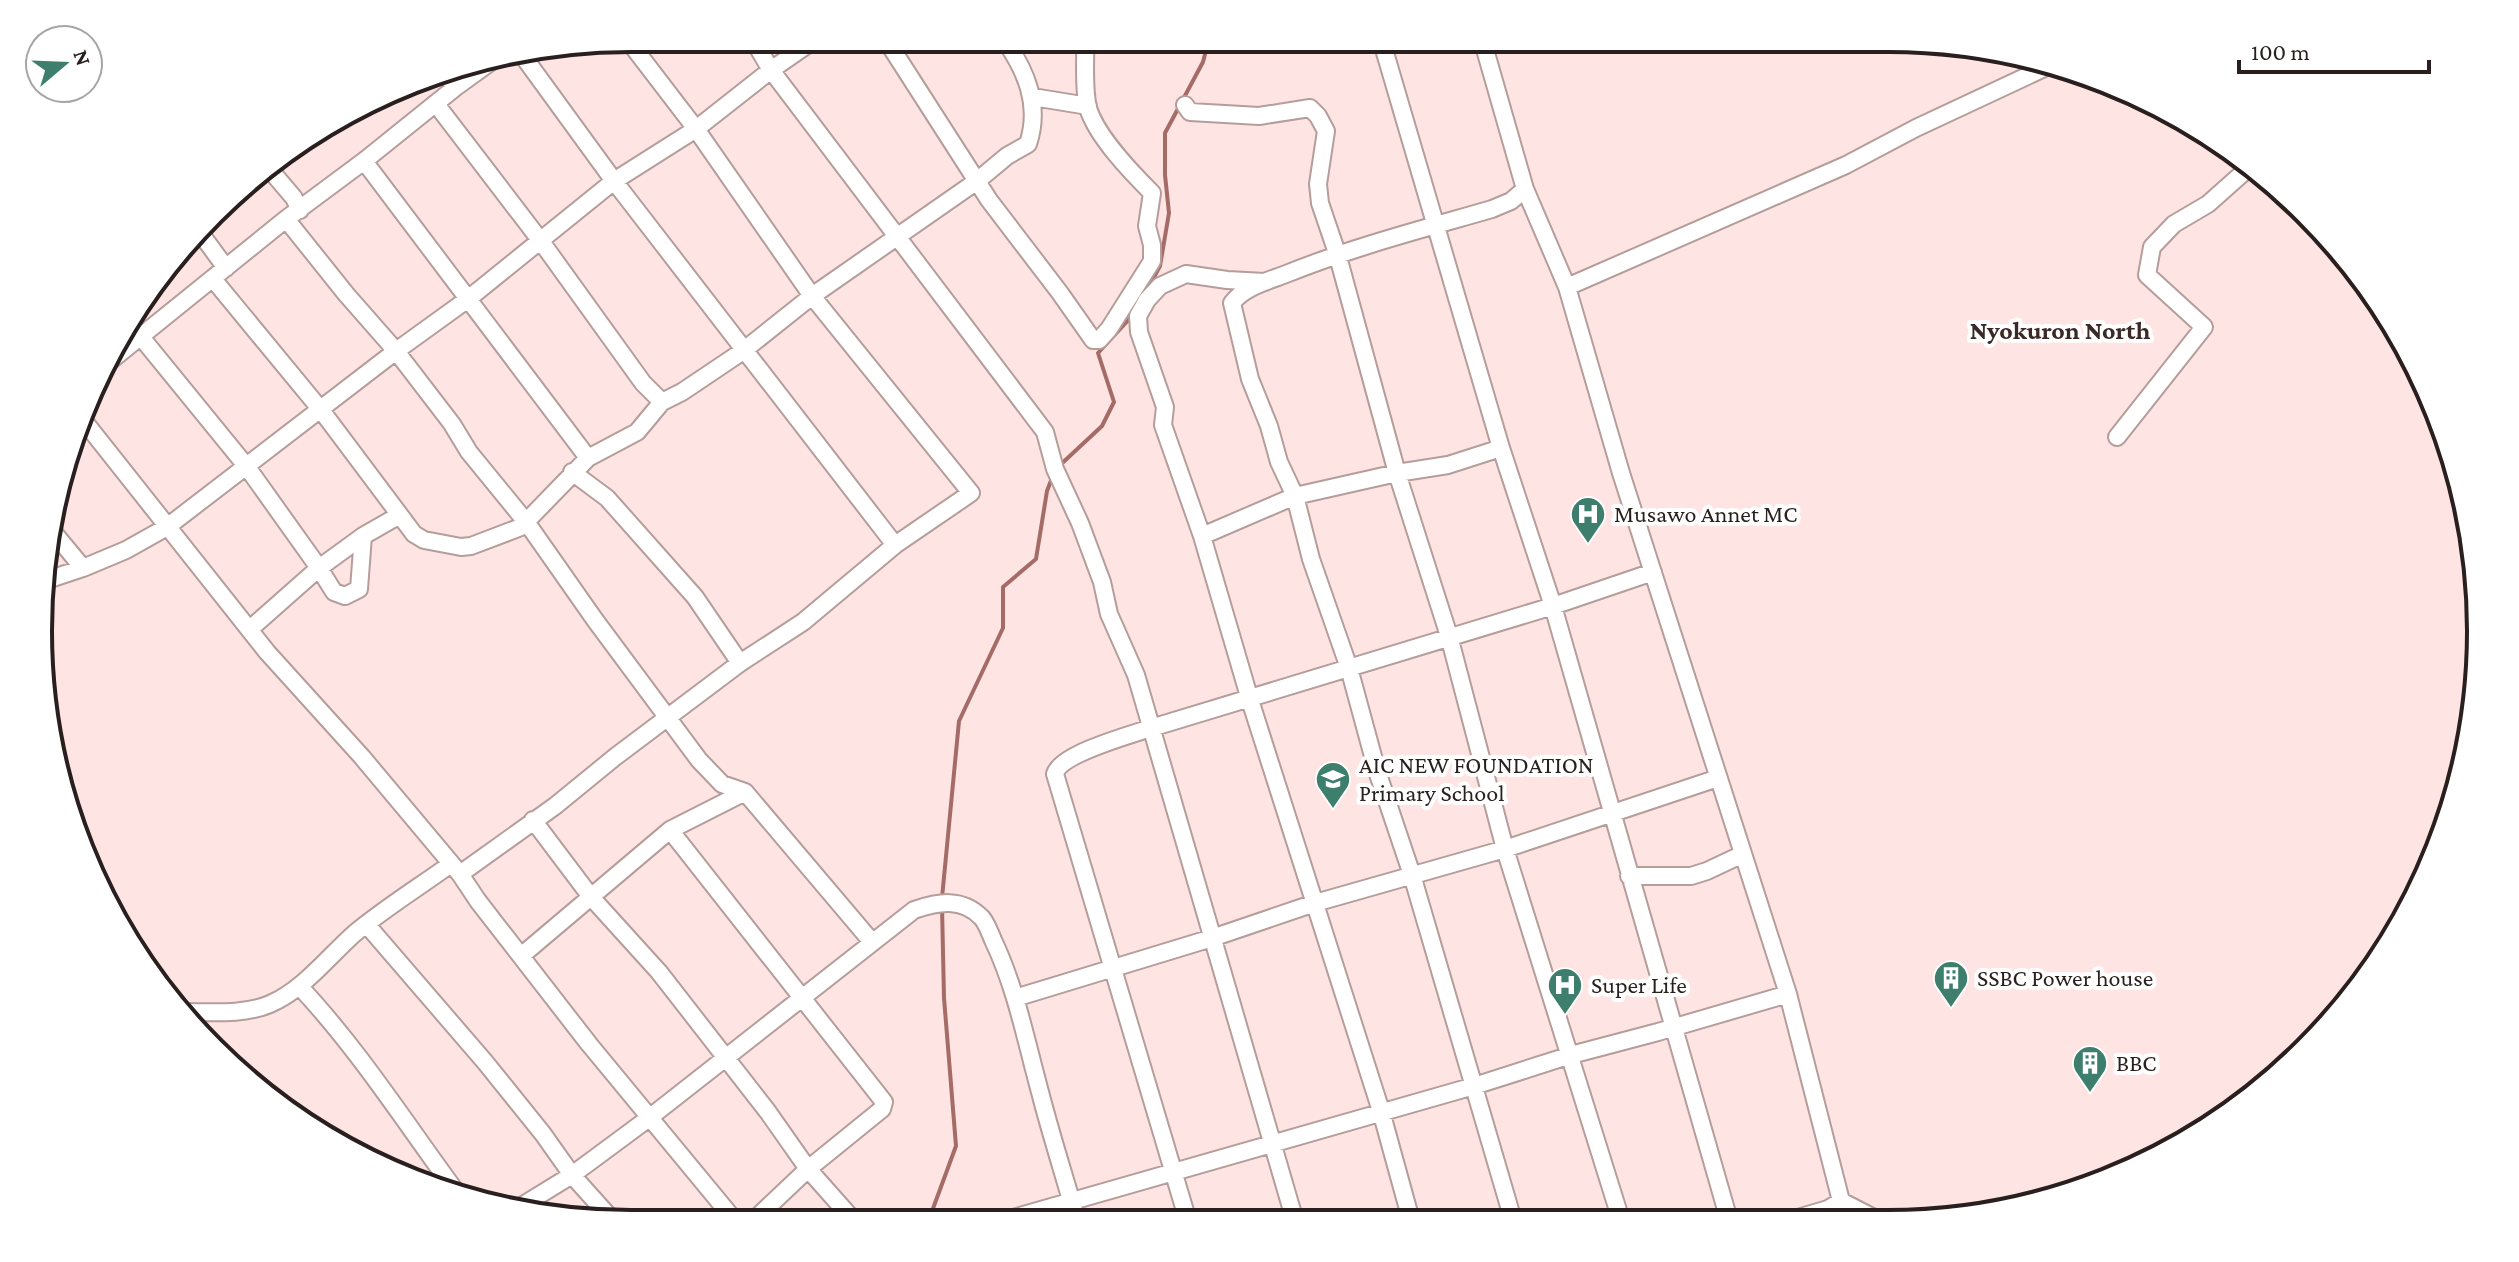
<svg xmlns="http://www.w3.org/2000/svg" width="2519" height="1262" font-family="'Crimson Pro',serif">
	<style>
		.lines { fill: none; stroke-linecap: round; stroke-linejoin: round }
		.stream { stroke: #a56b67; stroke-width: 4 }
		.minor-casing { stroke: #b49d9b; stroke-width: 20 }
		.minor { stroke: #fff; stroke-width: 16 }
		.labels { text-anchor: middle; stroke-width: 8; stroke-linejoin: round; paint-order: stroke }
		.poi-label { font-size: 24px; fill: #281f1e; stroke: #fff; text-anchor: start }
		.neighbourhood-label { font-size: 26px; font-weight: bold; fill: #3b2927; stroke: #fff }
		.rim { fill: none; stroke: #281f1e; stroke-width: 4 }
	</style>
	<rect width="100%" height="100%" fill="#fee5e3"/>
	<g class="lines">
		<path class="stream" d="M1147,290l13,-24 9,-53 -4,-38v-42l38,-71 6,-23
			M1058,467l44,-41 12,-24 -16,-49 35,-38
			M942,898l17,-177 44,-93v-41l33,-28 11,-68 5,-13
			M930,1222l1,-8 25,-68 -12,-148 -2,-92"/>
		<g class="minor-casing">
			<path id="minor" d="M752,38l19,32 274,362 10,37 25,54 22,59 7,32 27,61 159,546
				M885,38l104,162 71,93 33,47h6l10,-11 43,-68v-16l-5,-19 5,-33c-21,-21 -55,-56 -64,-85 -5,-21 -2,-48 -3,-70
				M1381,39l120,409 52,158 176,614
				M1482,39l43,150 42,98 54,186 167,521 53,207 35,18
				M523,56l91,125 281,364
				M440,70l16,17
				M1033,97l55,9
				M436,104l104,136 103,143 19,19
				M1185,105l5,7 69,4 51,-8 8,8 8,15 -8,53 2,19 17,50 60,220 52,163 56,213 116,371
				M364,161l224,297
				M266,165l28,33 6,12
				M286,219l60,75 50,57 56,73 17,28 58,71 68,97 104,140 23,24 23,8 127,150
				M201,234l25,34
				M213,279l108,131 93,124 10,6 37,7 10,-1 50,-19 67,-69 49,-26 25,-30 20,-10 61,-41 69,-55 165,-115 30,-25 21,-12c13,-39 -2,-74 -25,-106
				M1265,282l-38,-2 -41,-6 -26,12 -13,14 -9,16 1,16 26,75 -2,18 39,111 48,164 131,411 30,109
				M1567,287l279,-122 70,-37 139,-65
				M141,337l106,130 72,101 44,-32
				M104,366l182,-147 78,-58 92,-74 36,-26
				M80,416l187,236 95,105 98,117 18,27 111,143 147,178
				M2117,437l87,-110 -57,-52 5,-28 22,-23 34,-20 45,-40
				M1501,448l-53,17 -51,8 -102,23 -16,-34 -10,-36 -19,-47 -18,-76c12,-16 36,-22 54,-29 67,-27 137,-45 206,-65l19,-8 14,-12
				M572,472l35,26 88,99 45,66
				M49,527l34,41
				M1202,536l93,-40 16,63 38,109 28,103 35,104 101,345
				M47,580l36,-12 43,-18 41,-23 229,-176 72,-52 146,-118 82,-52 75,-59 46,-32
				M250,629l69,-61 15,24 11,4 14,-7 4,-53 35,-20
				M533,820l58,77 68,75 109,140 40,57 47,53
				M670,830l214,272 -2,7 -74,60 -56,53
				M460,874l95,-68 60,-49 125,-94 63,-41 92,-77 76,-52 -159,-197 -116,-167 -69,-90
				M1629,876h62l16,-5 36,-17
				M367,925l118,137 58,72 29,41 43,48
				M521,956l149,-126 75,-38
				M300,987c60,64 108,140 160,210
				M1015,998l197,-60 103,-35 190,-54 213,-71
				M184,1012c27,0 61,3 86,-8 33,-14 58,-47 85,-71 30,-25 64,-46 96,-69
				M515,1210l57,-35 77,-57 265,-208c24,-8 48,-13 68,8 5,6 8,15 11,22 23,48 33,101 47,152 11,43 25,86 37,129
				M1794,1219l34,-10 13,-8
				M1188,1221l-133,-447c5,-20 75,-39 96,-46l402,-122 100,-34
				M999,1222l475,-136 97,-31 87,-23 130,-38"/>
		</g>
		<use href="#minor" class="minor"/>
	</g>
	<defs>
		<g id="hospital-pin" transform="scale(1.8)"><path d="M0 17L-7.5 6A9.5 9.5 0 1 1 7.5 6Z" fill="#3d7e6d" stroke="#fff"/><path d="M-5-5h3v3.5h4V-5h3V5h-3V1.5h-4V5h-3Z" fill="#fff"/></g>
		<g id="school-pin" transform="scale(1.8)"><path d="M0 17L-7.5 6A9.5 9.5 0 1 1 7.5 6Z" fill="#3d7e6d" stroke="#fff"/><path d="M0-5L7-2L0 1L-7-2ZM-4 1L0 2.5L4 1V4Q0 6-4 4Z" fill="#fff"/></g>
		<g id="building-pin" transform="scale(1.8)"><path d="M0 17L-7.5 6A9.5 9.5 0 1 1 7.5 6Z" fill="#3d7e6d" stroke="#fff"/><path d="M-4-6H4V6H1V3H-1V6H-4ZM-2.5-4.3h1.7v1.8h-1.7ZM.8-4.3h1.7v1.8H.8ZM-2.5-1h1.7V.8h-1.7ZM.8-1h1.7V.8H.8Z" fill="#fff"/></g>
	</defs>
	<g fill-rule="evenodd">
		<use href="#hospital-pin" x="1588" y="514"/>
		<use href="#school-pin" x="1333" y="779"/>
		<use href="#building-pin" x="1951" y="978"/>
		<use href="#hospital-pin" x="1565" y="985"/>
		<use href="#building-pin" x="2090" y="1063"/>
	</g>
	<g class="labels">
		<g class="poi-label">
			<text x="1614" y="522">Musawo Annet MC</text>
			<text x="1359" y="773">AIC NEW FOUNDATION<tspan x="1359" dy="28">Primary School</tspan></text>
			<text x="1977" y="986">SSBC Power house</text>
			<text x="1591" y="993">Super Life</text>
			<text x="2116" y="1071">BBC</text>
		</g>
		<g class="neighbourhood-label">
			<text x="2060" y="339">Nyokuron North</text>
		</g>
	</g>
	<path d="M0 0H2519V1262H0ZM631 52H1888A579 579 0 0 1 2467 631V631A579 579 0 0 1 1888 1210H631A579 579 0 0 1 52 631V631A579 579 0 0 1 631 52Z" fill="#fff" fill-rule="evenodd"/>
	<path class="rim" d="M631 52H1888A579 579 0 0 1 2467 631V631A579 579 0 0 1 1888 1210H631A579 579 0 0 1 52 631V631A579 579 0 0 1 631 52Z"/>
	<g transform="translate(64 64) rotate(71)"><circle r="38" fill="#ffffff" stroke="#a9a5a5" stroke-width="2"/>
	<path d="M0-6L14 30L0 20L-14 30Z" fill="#3d7e6d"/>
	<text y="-12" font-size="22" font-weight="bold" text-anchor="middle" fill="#281f1e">N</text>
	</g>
	<path d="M2239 60v12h190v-12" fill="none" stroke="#281f1e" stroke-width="4"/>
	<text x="2251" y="60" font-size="24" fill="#281f1e" stroke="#ffffff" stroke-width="6" paint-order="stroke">100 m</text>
</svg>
